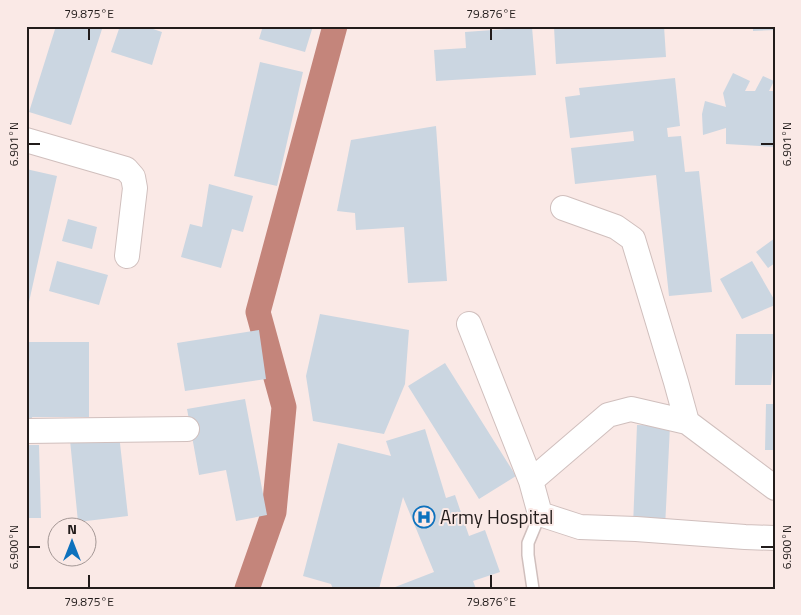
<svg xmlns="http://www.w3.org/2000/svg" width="801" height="615" font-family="'Titillium Web',sans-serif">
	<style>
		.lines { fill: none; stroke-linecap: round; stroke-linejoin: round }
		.canal { stroke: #c4857b; stroke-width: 25 }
		.building { fill: #cbd6e1 }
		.service-casing { stroke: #d0bfbd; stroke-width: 14 }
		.minor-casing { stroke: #d0bfbd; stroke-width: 26 }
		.service { stroke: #fff; stroke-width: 11 }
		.minor { stroke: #fff; stroke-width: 24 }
		.ticks { fill: none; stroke: #221c1b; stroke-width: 2 }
		.labels { text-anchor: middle; stroke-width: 4; stroke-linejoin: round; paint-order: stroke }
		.poi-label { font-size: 19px; fill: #221c1b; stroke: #fae9e6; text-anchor: start }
		.neatline { fill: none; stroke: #221c1b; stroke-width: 2 }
		.ticks-label { font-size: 12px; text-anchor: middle; fill: #221c1b }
	</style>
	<rect width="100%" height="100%" fill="#fae9e6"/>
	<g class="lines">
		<path class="canal" d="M247,589l27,-77 10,-105 -26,-95 77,-286"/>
	</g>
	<path class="building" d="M56,26h47l-32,99 -42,-13z
		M120,26h24l18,6 -10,33 -41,-13z
		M263,26h50l-8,26 -46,-13z
		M664,26l2,31 -110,7 -2,-37z
		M753,26h22v4l-22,1z
		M532,27l4,48 -100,6 -2,-31 32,-2 -1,-16z
		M260,62l43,10 -26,114 -43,-10z
		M733,73l17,8 -5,10h10l8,-15 11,5 -5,10h6v56l-49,-3v-16l-23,7 -1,-21 3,-13 21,6 -3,-14z
		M675,78l5,48 -13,2 1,9 13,-1 4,36 14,-1 13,121 -43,4 -13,-121 -81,9 -4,-36 63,-7 -1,-10 -63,7 -5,-41 15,-2 -1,-7z
		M436,126l11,155 -39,2 -4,-56 -48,3 -1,-17 -18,-2 14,-71z
		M26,169l31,7 -30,135h-1z
		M209,184l44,12 -10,36 -11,-3 -11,39 -40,-11 9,-33 12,3z
		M68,219l29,8 -5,22 -30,-8z
		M775,238v25l-7,5 -12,-16z
		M57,261l51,14 -9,30 -50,-14z
		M752,261l23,40v4l-33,14 -22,-40z
		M320,314l89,16 -4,54 -21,50 -71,-13 -7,-45z
		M259,330l7,49 -81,12 -8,-48z
		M736,334h39v18l-4,33h-36z
		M26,342h63v75h-57l1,8h-7z
		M445,363l71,113 -37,23 -71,-113z
		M245,399l22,116 -31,6 -10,-51 -27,5 -12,-66z
		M766,404h9v46h-10z
		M637,425l33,1 -5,102 -32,-2z
		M425,429l21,69 9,-3 14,41 16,-6 15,42 -27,9 3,8h-86l44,-17 -31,-75 -24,92h-46l-2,-5 -28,-8 35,-133 53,13 -5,-15z
		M119,434l9,82 -50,6 -8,-82z
		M26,445h13l2,73h-15z"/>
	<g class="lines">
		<g class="service-casing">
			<path id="service" d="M533,589l-5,-34v-12l12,-29"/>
		</g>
		<g class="minor-casing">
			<path id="minor" d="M26,140l100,29 7,8 2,11 -8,68
				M563,208l53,19 17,12 43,143 11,40 88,66
				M469,324l62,157 9,33 40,13 56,2 109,8 30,1
				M26,431l161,-2
				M531,481l77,-66 23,-6 56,13"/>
		</g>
		<use href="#service" class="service"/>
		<use href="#minor" class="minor"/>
	</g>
	<path class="ticks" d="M89,28v12M491,28v12M28,144h12M761,144h13M28,547h12M761,547h13M89,575v13M491,575v13"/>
	<defs>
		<g id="hospital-ring" transform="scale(1.125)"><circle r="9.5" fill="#fae9e6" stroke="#0d71bd" stroke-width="1.5"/><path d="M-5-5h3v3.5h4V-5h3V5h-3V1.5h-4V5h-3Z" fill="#0d71bd"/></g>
	</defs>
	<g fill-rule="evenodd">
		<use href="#hospital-ring" x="424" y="517"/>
	</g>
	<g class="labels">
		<g class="poi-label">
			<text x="440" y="524">Army Hospital</text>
		</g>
	</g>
	<rect width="801" height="615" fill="none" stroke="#fae9e6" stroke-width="55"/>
	<g transform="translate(72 542)"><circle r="24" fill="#fae9e6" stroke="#a49795"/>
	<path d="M0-4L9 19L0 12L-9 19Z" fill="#0d71bd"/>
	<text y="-8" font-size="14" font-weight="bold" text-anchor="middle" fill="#221c1b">N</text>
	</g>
	<rect x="28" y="28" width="746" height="560" class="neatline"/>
	<g class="ticks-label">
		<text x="89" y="18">79.875°E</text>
		<text x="491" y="18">79.876°E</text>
		<text transform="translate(14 144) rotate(-90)" y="4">6.901°N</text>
		<text transform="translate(787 144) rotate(-90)" y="4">6.901°N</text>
		<text transform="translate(14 547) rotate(-90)" y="4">6.900°N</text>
		<text transform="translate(787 547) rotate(-90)" y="4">6.900°N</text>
		<text x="89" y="606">79.875°E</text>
		<text x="491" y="606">79.876°E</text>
	</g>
</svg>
